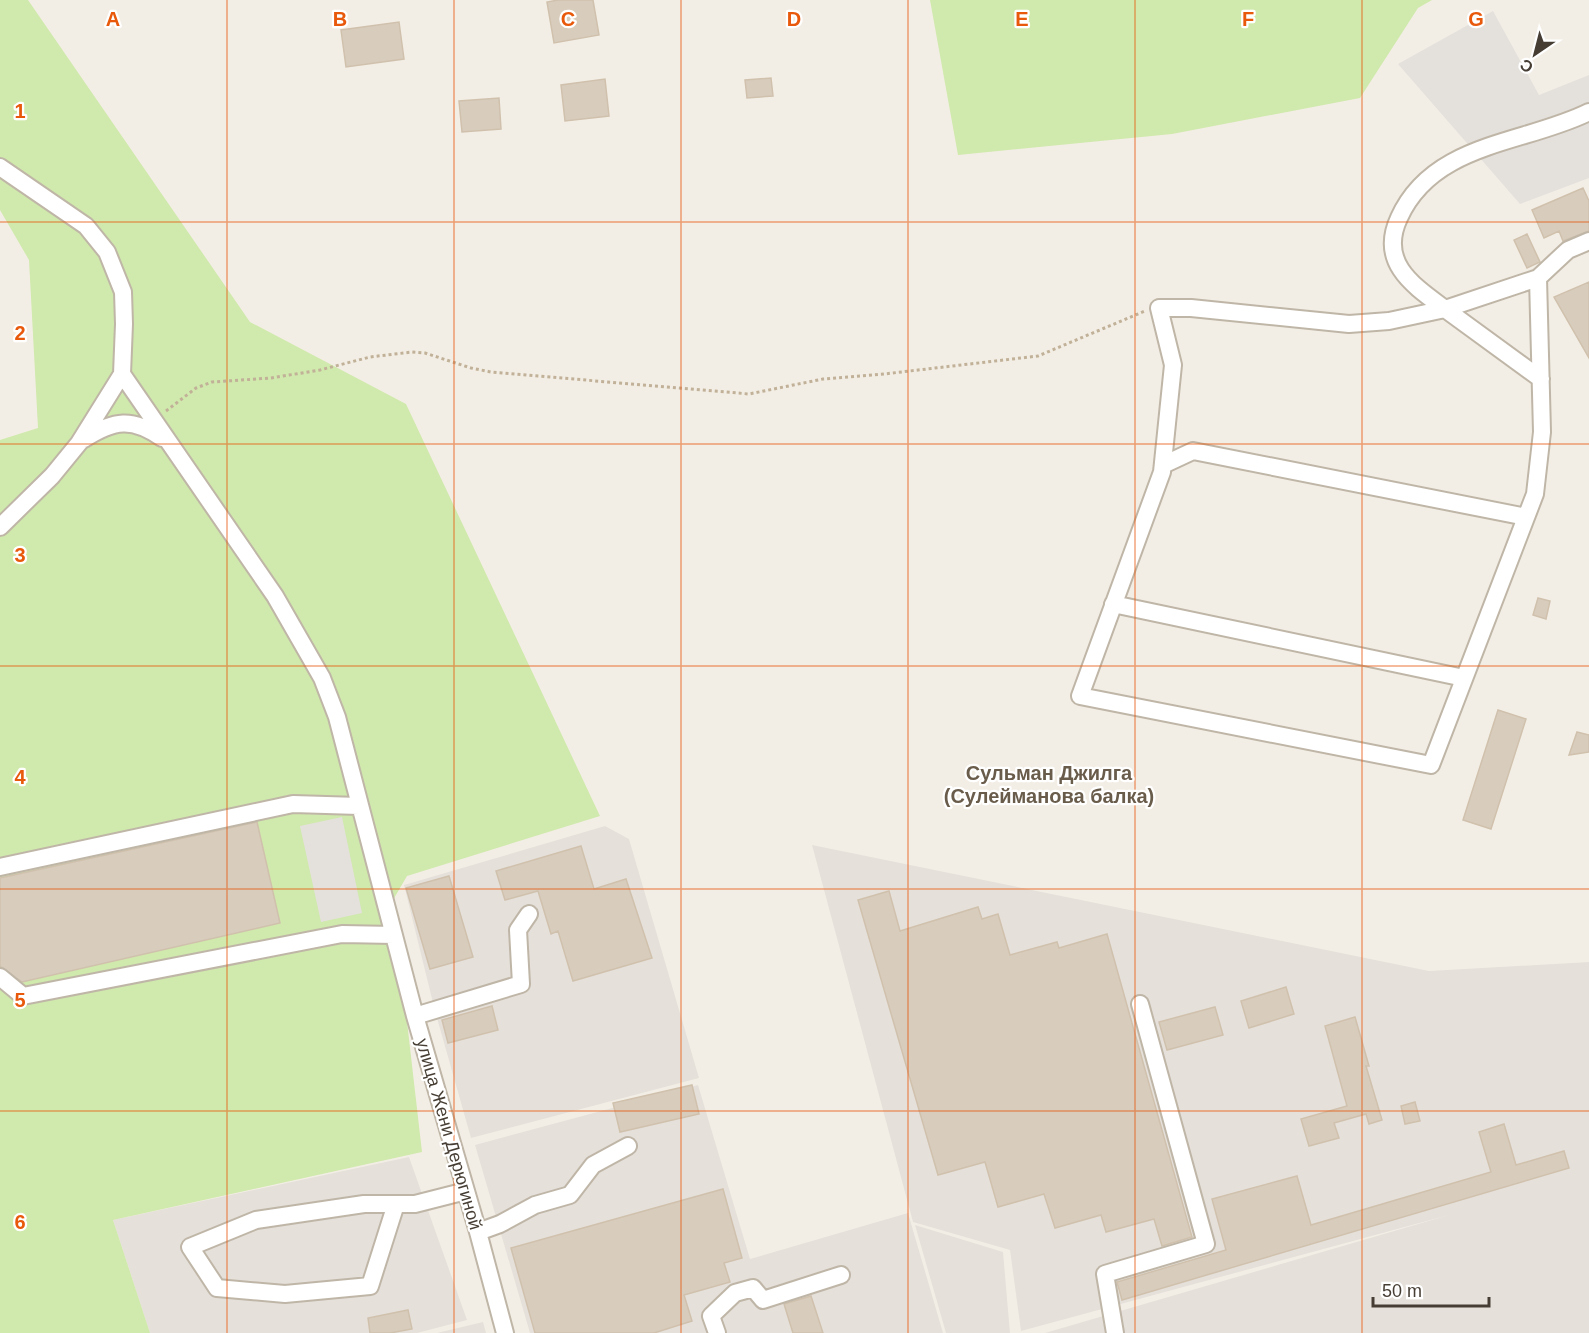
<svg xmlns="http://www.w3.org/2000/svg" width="1589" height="1333" font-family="Helvetica,sans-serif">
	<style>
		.industrial { fill: #e5e0da }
		.green { fill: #d0e9ac }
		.parking { fill: #e4e1dd }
		.building { fill: #d8ccbd; stroke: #d0c1ad; stroke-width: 1.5 }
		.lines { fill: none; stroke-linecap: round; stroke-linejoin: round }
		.minor-casing { stroke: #bfb6a7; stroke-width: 20 }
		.path { stroke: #c1b198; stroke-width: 3; stroke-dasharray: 3 3; stroke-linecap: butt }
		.minor { stroke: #fff; stroke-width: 16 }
		.grid { fill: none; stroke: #e8590c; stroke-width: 1.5; stroke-opacity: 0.55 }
		.labels { text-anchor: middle; stroke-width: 4.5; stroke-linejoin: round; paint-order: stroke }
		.street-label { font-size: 18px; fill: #463e34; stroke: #fff }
		.neighbourhood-label { font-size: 20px; font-weight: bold; fill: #695c4b; stroke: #fff }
		.grid-label { font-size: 20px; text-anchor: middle; font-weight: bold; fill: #e8590c; stroke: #fff; stroke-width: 4.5; stroke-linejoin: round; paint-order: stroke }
	</style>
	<rect width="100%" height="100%" fill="#f3eee5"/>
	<path class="industrial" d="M605,826l24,13 70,239 -228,60 -36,-127 -31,-126z
		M812,845l617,126 160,-9v371h-544l404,-118 -428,116 -11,-81 -97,-28z
		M698,1085l52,174 158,-46 35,120h-413l-55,-188z
		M409,1157l58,163 -50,13h-267l-37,-113z
		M915,1225l88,27 7,81h-64z
		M483,1322l3,11h-49z"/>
	<path class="green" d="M0,0h28l222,322 156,82 194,412 -193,60 -14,24 29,252 -309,68 37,113h-150v-893l38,-12 -9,-168 -29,-50z
		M930,0h502l-14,8 -58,90 -188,36 -214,21z"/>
	<path class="parking" d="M1493,11l46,84 50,-20v103l-69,26 -122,-140z
		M342,817l20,96 -41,9 -21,-96z"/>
	<path class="building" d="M558,0h35l6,35 -45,8 -7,-41z
		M399,22l5,37 -58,8 -5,-37z
		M771,78l2,18 -26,2 -2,-18z
		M605,79l4,37 -44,5 -4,-36z
		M499,98l2,31 -39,3 -3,-31z
		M1583,188l6,13v30l-26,10 -4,-10 -15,7 -12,-28z
		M1527,234l13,28 -13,6 -13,-28z
		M1589,282v76l-35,-61z
		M1538,598l12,3 -4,18 -13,-4z
		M1498,710l28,9 -35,110 -28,-9z
		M1577,732l12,3v17l-20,3z
		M257,822l23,101 -258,59 -22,-16v-88z
		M581,846l13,43 32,-10 26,79 -79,23 -15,-50 -7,3 -13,-43 -33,9 -9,-29z
		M449,876l24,81 -43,12 -24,-81z
		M889,891l11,40 78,-24 4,12 16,-5 12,41 47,-13 2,6 48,-14 85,303 -30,9 -8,-27 -48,13 -5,-17 -46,13 -11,-34 -46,13 -13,-45 -47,13 -80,-275z
		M1286,987l8,27 -45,14 -8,-27z
		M492,1006l6,24 -50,13 -6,-23z
		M1215,1007l8,28 -56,15 -8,-28z
		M1355,1017l14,49h-3l16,54 -13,4 -3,-10 -32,9 5,15 -30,8 -8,-27 46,-13 -22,-80z
		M692,1085l7,29 -79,18 -7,-29z
		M1415,1102l5,19 -15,3 -4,-18z
		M1504,1124l12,41 48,-14 5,17 -447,132 -5,-18 109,-32 -14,-51 85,-23 14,49 180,-53 -12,-40z
		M723,1189l19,69 -18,5 6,19 -46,13 8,26 -38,12h-119l-24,-85z
		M811,1296l12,37h-30l-9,-29z
		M408,1310l4,19 -22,4h-20l-2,-15z"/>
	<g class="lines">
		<g class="minor-casing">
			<path id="minor" d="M0,167l86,59 21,26 16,40 1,32 -2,50 153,222 47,82 15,39 78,299 63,216 27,101
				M1538,278l4,154 -7,62 -104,271 -351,-69 82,-224 11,-107 -14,-57h32l158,16 40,-3 56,-12c-31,-23 -67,-46 -46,-91 34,-76 126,-74 190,-106
				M1445,309l93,-31 30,-28 21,-9
				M1445,309l96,70
				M84,439c30,-19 48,-22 78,-1
				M1163,465l30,-14 333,66
				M0,527l52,-51 27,-33 43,-69
				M1113,604l351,74
				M0,867l293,-63 66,2
				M0,977l23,19 319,-62 52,1
				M415,1016l106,-32 -3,-54 11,-16
				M396,1204l-26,82 -85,8 -68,-6 -27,-41 66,-27 108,-16h51l51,-13
				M478,1232l22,-8 35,-19 35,-10 23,-30 35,-19
				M717,1333l-6,-17 24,-23 18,-5 10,12 78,-25
				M1115,1333l-10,-59 101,-30 -66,-240"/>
		</g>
		<path class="path" d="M166,411l30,-23 16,-6 59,-4 49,-8 50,-13 42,-5 13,1 46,15 20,4 258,22 74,-15 61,-5 154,-18 107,-45"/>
		<use href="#minor" class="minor"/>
	</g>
	<path class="grid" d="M227,0v1333M454,0v1333M681,0v1333M908,0v1333M1135,0v1333M1362,0v1333M0,222h1589M0,444h1589M0,666h1589M0,889h1589M0,1111h1589"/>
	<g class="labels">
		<g class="street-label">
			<text transform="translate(449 1134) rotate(74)" y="6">улица Жени Дерюгиной</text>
		</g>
		<g class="neighbourhood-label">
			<text x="1049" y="780">Сульман Джилга<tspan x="1049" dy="23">(Сулейманова балка)</tspan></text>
		</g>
	</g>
	<g class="grid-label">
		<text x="113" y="26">A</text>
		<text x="340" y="26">B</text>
		<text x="568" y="26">C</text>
		<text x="794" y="26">D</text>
		<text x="1022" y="26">E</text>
		<text x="1248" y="26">F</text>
		<text x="1476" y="26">G</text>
		<text x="20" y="118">1</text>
		<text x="20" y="340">2</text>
		<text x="20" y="562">3</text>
		<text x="20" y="784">4</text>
		<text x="20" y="1007">5</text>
		<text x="20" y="1229">6</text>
	</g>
	<g transform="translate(1535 54) rotate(215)" stroke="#ffffff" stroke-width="4.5" paint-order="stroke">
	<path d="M0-4.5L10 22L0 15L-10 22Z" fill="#463e34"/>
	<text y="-9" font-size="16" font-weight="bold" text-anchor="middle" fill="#463e34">С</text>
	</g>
	<path d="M1373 1297v9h116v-9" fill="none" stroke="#463e34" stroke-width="3"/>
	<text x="1382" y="1297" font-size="18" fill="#463e34" stroke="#ffffff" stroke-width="4.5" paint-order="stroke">50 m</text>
</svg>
